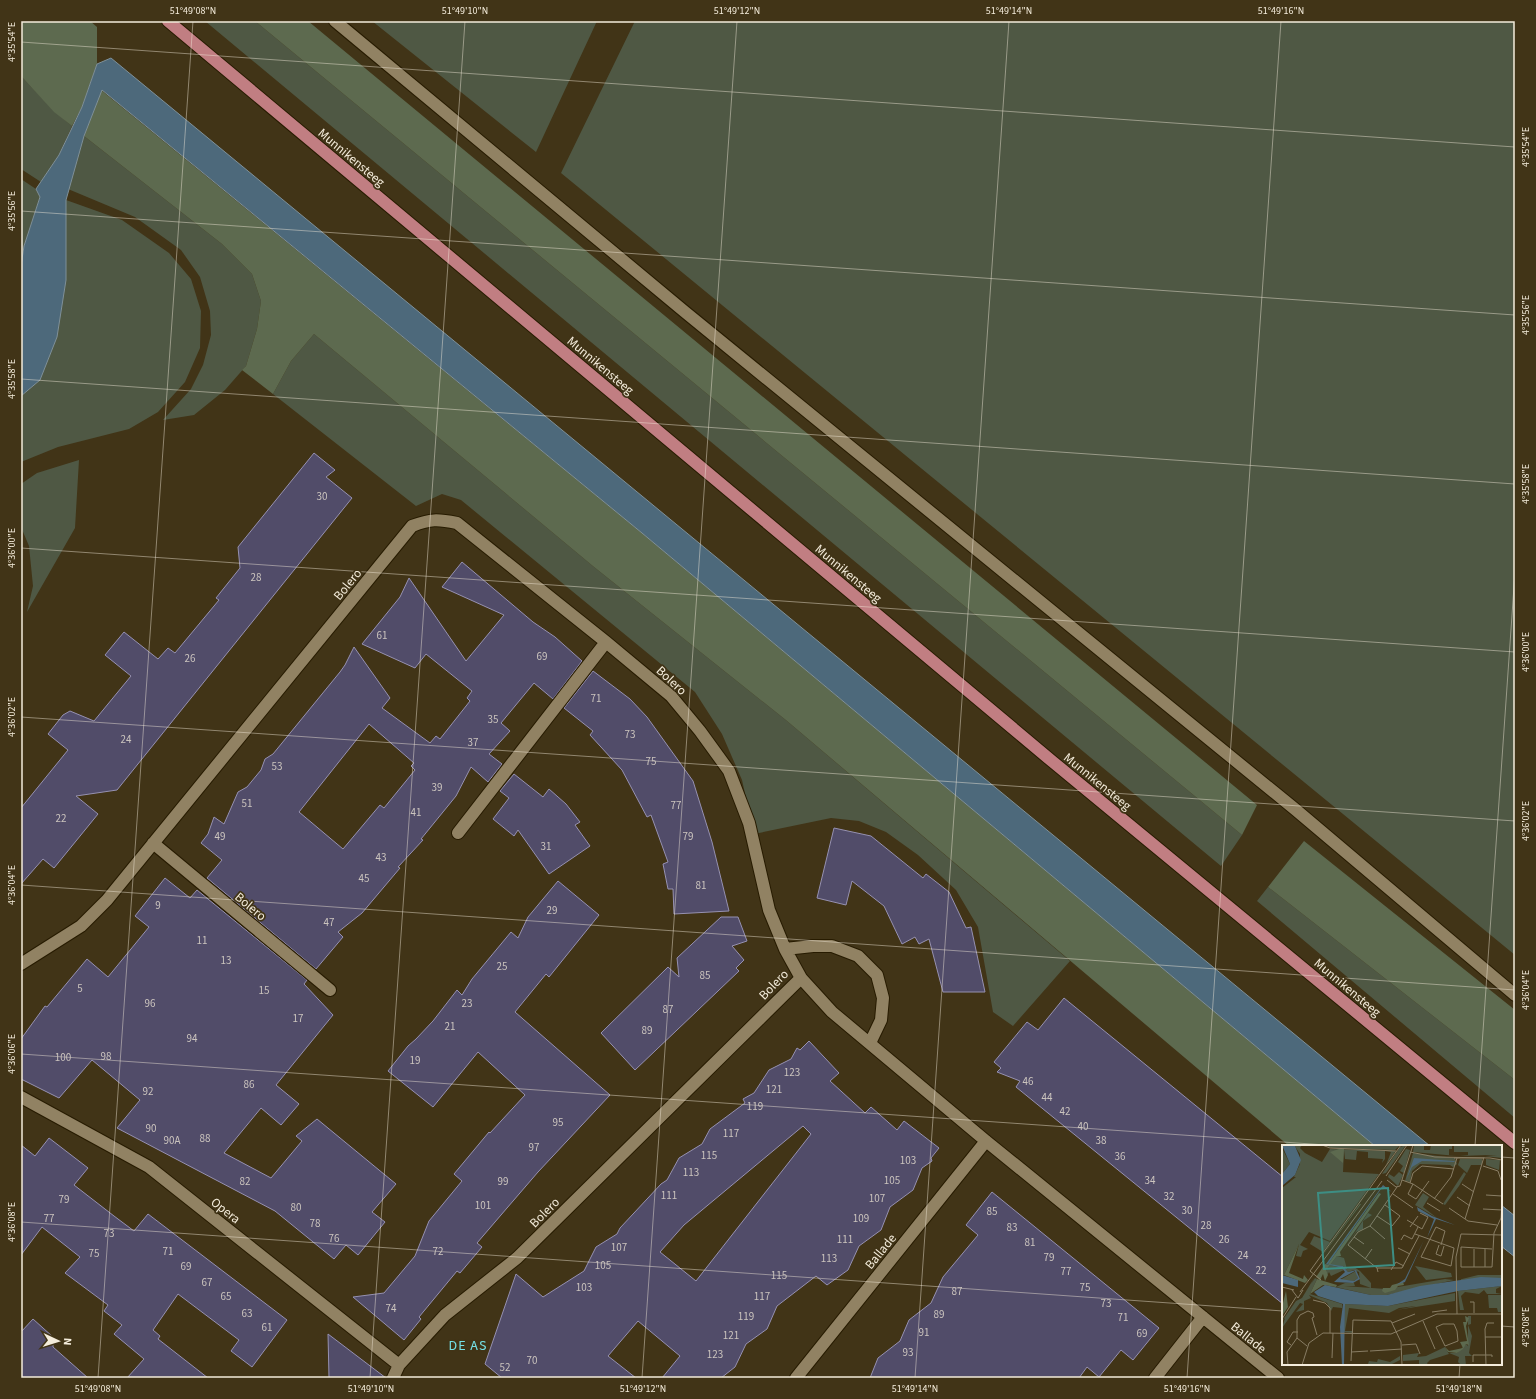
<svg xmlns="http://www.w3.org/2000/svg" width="1536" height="1399" font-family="'Source Sans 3',sans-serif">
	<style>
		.green { fill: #4f5844 }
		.forest { fill: #5d6a4f }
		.water { fill: #4d697b; stroke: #7f9098 }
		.building { fill: #514c69; stroke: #9691b1; fill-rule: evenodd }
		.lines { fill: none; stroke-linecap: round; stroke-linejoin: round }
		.minor-casing { stroke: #271b00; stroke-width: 14 }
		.major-casing { stroke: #271b00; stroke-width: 14 }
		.minor { stroke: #918263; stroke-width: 12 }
		.major { stroke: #c17e82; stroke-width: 12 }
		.ticks { fill: none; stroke: #f4ecdb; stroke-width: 1; stroke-opacity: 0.45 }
		.labels { text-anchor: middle; stroke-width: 3.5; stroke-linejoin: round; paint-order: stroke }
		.number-label { font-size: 11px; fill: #cbc4be }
		.street-label { font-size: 13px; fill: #f4ecdb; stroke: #413417 }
		.neighbourhood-label { font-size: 14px; letter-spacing: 1px; fill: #74e0e6; stroke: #413417 }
		.inset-road { fill: none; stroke: #897e65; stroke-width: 1 }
		.view { fill: #3d8e84; fill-opacity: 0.15; stroke: #3d8e84; stroke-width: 2 }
		.inset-edge { fill: none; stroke: #f4ecdb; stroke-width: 2 }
		.neatline { fill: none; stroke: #f4ecdb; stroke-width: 1.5 }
		.ticks-label { font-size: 10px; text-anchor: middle; fill: #f4ecdb }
	</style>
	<rect width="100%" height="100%" fill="#413417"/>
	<path class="green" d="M205,21h50l987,814 -21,31z
		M372,21h225l-61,131z
		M635,21h880v934l-954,-782z
		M21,76l33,35 18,15 -13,29 -18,27 -20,-13z
		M84,136l138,108 30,30 9,27 -4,28 -11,37 -21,24 -31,25 -31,5 28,-31 12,-24 8,-30 -1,-24 -10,-34 -19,-27 -46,-33 -67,-28z
		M21,179l15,10 4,8 -16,49 -3,20z
		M66,200l56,20 47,33 22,26 10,32 -1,37 -15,34 -27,30 -29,17 -71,18 -37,15v-66l19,-16 25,-144z
		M314,334l280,233 193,154 283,240 -57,65 -20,-14 -15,-85 -22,-37 -38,-35 -32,-23 -27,-11 -28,-3 -77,16 -12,-54 -20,-46 -27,-42 -234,-192 -19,-6 -26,12 -143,-112 18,-33z
		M79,460l-4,68 -48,84 6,-26 -4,-40 -8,-19v-43l16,-11z
		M1268,887l247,193v38l-258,-217z"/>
	<path class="forest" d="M21,21h69l7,6v37l-15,43 -10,19 -18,-14 -33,-36z
		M255,21h53l949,784 -15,30z
		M101,90l541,443 733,613h-86l-502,-425 -193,-154 -280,-233 -23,27 -18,33 -31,-24 4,-4 11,-37 4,-28 -9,-27 -30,-30 -138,-108z
		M1304,841l211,169v70l-247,-193z"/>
	<path class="water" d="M111,58l1319,1088h-55l-733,-613 -540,-443 -18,46 -18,64v80l-9,57 -17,43 -19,16v-130l3,-20 16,-49 -4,-8 23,-34 23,-48 15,-43z
		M1501,1205l14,11v41l-14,-11z"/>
	<path class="building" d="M314,453l21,17 -9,7 26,21 -235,292 -41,6 22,18 -44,54 -11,-9 -22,25v-76l47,-58 -20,-16 15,-19 7,-4 24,10 37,-45 -26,-21 19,-23 34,27 10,-11 7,5 44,-53 -3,-2 24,-30 -2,-21z
		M462,562l71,60 22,15 27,24 -29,38 -19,-16 -33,40 9,8 -21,23 13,10 -14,18 -17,-15 -15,29 -35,43 2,1 -25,27 2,1 -38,45 -24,19 5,5 -27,32 -109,-91 15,-18 -21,-17 7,-9 6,-17 10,7 14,-32 9,-5 14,-17 4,-11 8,-5 67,-82 5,-7 9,-18 36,51 -8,10 48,35 6,-7 4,3 30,-38 -3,-3 5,-7 -46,-37 -11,14 -53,-24 38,-47 9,-19 57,83 38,-46 -62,-28zM369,724l45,39 -3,3 4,4 -31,38 -4,-3 -37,44 -44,-37z
		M593,671l37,28 17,18 46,64 19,61 17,69 -55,3 -1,-25h-5l-5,-25 5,-2 -17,-47 -4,2 -25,-47 -32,-35 3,-4 -29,-23z
		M514,774l29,23 6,-8 17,15 14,18 -5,3 15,21 -41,28 -31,-44 -4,6 -21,-17 16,-21 -9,-7z
		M834,828l37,8 52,42 3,-4 23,18 17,36 5,-1 14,65h-42l-14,-53 -10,5 -4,-7 -13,7 -18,-38 -32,-25 -6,24 -29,-7z
		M165,878l25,20 7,-8 110,90 -3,4 29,31 -57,70 23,19 -18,21 -20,-17 -37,45 47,25 31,-37 -6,-5 21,-17 79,65 -24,28 13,10 -27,33 -12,-10 -12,14 -59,-48 -158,-83 23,-28 -48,-40 -33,38 -38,-19v-40l24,-33 2,1 40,-48 21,18 41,-50 -14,-11z
		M558,881l41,34 -50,62 -3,-3 -31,38 95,83 -72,77 -37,43 -24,28 5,4 -22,26 -3,-2 -38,46 2,2 -17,21 -51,-43 31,-4 31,-37 14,-35 33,-40 -8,-7 35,-42 1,1 35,-38 -47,-43 -45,55 -45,-36 20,-25 8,-7 17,-18 24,-31 5,5 10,-16 39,-47 7,6 10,-21z
		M721,917h17l9,24 -15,5 12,14 -8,8 3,3 -104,99 -34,-37 67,-66 11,10 -2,-19z
		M1064,998l219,179v127l-267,-217 4,-6 -23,-9 4,-4 -7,-6 33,-40 11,8z
		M809,1041l30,32 -9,8 35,32 6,-6 26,23 7,-9 35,27 -8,10 1,3 -10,7 -9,22 -23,17 -9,23 -22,16 -11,24 -21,15 -11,-9 -39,30 -10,23 -21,15 -11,23 -14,11h-59l18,-22 -42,-35 -30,35 28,22h-134l-17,-14 31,-90 27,23 41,-26 12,-24 21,-13 3,-6 41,-44 6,-4 12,-22 23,-14 8,-15 35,-26 -2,-4 11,-6 15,-23 22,-11 6,-11 3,2zM803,1126l8,8 -115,147 -36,-29 24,-27z
		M49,1138l39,30 -14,17 40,31 20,15 14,-17 139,106 -35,47 -21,-16 8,-11 -61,-46 -25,36 7,6 -2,3 50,39h-81l17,-19 -30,-25 8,-9 -18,-14 4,-6 -43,-32 15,-16 -38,-30 -21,28v-110l14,11z
		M992,1192l167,136 -26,32 -12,-10 -22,27 -12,-10 -8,11h-209l8,-20 22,-17 9,-21 22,-17 12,-26 35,-42 -12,-10z
		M33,1319l20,18v10l35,31h-67v-46z
		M328,1334l58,44h-57z"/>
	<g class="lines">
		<g class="minor-casing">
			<path id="minor" d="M335,21l350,291 611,498 219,185
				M458,833l148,-191
				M153,843l177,147
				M785,949l28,-3h19l26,10 19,19 6,23 -2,22 -11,23
				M21,964l60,-38 26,-26 305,-374c19,-7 25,-7 45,-3l149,119 65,54 29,35 29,40 20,52 20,87 16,39 16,29 -284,280 -72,57 -46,50 -6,13
				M801,978l31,34 154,129 292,237
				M21,1097l128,70 250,198
				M796,1378l190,-237
				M1155,1378l48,-61"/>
		</g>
		<g class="major-casing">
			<path id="major" d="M168,21l885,741 462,381"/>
		</g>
		<use href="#minor" class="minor"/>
		<use href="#major" class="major"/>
	</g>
	<path class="ticks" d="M21,42l1494,105M21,211l1494,104M21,379l1494,105M21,548l1494,104M21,717l1494,104M21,885l1494,105M21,1054l1319,92M1475,1146l40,-574M1501,1157l14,1M21,1222l1262,89M1501,1326l14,1M98,1378l95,-1357M370,1378l95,-1357M642,1378l95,-1357M915,1378l94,-1357M1187,1378l94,-1357M1459,1378l1,-14"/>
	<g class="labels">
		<g class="number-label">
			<text x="322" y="500">30</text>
			<text x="256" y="581">28</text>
			<text x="382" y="639">61</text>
			<text x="542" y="660">69</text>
			<text x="190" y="662">26</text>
			<text x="596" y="702">71</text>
			<text x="493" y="723">35</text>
			<text x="630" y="738">73</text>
			<text x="126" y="743">24</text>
			<text x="473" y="746">37</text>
			<text x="651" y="765">75</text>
			<text x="277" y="770">53</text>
			<text x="437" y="791">39</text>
			<text x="247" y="807">51</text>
			<text x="676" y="809">77</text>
			<text x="416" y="816">41</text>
			<text x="61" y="822">22</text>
			<text x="220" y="840">49</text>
			<text x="688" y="840">79</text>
			<text x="546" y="850">31</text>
			<text x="381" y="861">43</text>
			<text x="364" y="882">45</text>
			<text x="701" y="889">81</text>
			<text x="158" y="909">9</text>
			<text x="552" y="914">29</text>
			<text x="329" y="926">47</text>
			<text x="202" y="944">11</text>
			<text x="226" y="964">13</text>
			<text x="502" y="970">25</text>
			<text x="705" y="979">85</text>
			<text x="80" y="992">5</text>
			<text x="264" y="994">15</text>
			<text x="150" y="1007">96</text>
			<text x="467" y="1007">23</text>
			<text x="668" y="1013">87</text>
			<text x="298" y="1022">17</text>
			<text x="450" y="1030">21</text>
			<text x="647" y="1034">89</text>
			<text x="192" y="1042">94</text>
			<text x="106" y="1060">98</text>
			<text x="63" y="1061">100</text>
			<text x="415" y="1064">19</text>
			<text x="792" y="1076">123</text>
			<text x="1028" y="1085">46</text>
			<text x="249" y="1088">86</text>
			<text x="774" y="1093">121</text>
			<text x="148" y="1095">92</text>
			<text x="1047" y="1101">44</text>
			<text x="755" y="1110">119</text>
			<text x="1065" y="1115">42</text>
			<text x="558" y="1126">95</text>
			<text x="1083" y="1130">40</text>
			<text x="151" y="1132">90</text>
			<text x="731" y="1137">117</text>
			<text x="205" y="1142">88</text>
			<text x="172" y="1144">90A</text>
			<text x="1101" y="1144">38</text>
			<text x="534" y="1151">97</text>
			<text x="709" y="1159">115</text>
			<text x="1120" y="1160">36</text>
			<text x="908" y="1164">103</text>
			<text x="691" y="1176">113</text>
			<text x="892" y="1184">105</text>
			<text x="1150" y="1184">34</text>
			<text x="245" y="1185">82</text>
			<text x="503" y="1185">99</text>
			<text x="669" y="1199">111</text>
			<text x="1169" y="1200">32</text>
			<text x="877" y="1202">107</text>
			<text x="64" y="1203">79</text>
			<text x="483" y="1209">101</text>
			<text x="296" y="1211">80</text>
			<text x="1187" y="1214">30</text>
			<text x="992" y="1215">85</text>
			<text x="49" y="1222">77</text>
			<text x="861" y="1222">109</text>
			<text x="315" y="1227">78</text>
			<text x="1206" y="1229">28</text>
			<text x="1012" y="1231">83</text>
			<text x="109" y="1237">73</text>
			<text x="334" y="1242">76</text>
			<text x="845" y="1243">111</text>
			<text x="1224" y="1243">26</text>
			<text x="1030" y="1246">81</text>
			<text x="619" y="1251">107</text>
			<text x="168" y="1255">71</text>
			<text x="438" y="1255">72</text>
			<text x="94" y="1257">75</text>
			<text x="1243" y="1259">24</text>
			<text x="1049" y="1261">79</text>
			<text x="829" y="1262">113</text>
			<text x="603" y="1269">105</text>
			<text x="186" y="1270">69</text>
			<text x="1261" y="1274">22</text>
			<text x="1066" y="1275">77</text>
			<text x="779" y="1279">115</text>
			<text x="207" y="1286">67</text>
			<text x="584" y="1291">103</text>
			<text x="1085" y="1291">75</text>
			<text x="957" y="1295">87</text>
			<text x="226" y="1300">65</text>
			<text x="762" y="1300">117</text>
			<text x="1106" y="1307">73</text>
			<text x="391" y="1312">74</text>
			<text x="247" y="1317">63</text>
			<text x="939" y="1318">89</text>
			<text x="746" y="1320">119</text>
			<text x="1123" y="1321">71</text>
			<text x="267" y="1331">61</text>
			<text x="924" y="1336">91</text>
			<text x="1142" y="1337">69</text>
			<text x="731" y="1339">121</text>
			<text x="908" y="1356">93</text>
			<text x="715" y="1358">123</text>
			<text x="532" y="1364">70</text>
			<text x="505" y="1371">52</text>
		</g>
		<g class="street-label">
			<text transform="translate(352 157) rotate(40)" y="5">Munnikensteeg</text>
			<text transform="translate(601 365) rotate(40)" y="5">Munnikensteeg</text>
			<text transform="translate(849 573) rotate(40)" y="5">Munnikensteeg</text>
			<text transform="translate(347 584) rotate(-51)" y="5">Bolero</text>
			<text transform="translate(672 680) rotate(43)" y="5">Bolero</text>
			<text transform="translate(1098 781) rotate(39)" y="5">Munnikensteeg</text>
			<text transform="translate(251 906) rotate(40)" y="5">Bolero</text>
			<text transform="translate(773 984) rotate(-46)" y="5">Bolero</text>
			<text transform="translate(1348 987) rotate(40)" y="5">Munnikensteeg</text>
			<text transform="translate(226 1210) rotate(38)" y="5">Opera</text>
			<text transform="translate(544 1212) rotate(-45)" y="5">Bolero</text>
			<text transform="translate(880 1251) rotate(-51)" y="5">Ballade</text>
			<text transform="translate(1249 1337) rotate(39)" y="5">Ballade</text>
		</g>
		<g class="neighbourhood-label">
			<text x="468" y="1350">DE AS</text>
		</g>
	</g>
	<g transform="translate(1282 1145)">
		<rect width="220" height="220" fill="#413417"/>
		<path d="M12,0h8l-2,3 5,5 17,9 8,-13 65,2v1l-9,13 5,-13 -6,-1v8l-3,4 1,-4 -15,-1v-6l-11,-1 -1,9 -11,-1 -1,-9 -1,22 36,2 -49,67 -21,-9 -9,13 8,4 -5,2 -2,6 -5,-1 3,-12 -15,31h-2v-87l14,-11h-2l6,-13v-10zM44,0l55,1 19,-1 -5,5 -64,-2zM124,0l-20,28 -4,1 18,-27zM132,0h10v5h6l1,-5h21v4h-3v6l8,1 -44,-4zM172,0h33l1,7 -1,-7h15v13l-17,-2 12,-1h-9l-28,1 8,-1v-3h-14zM0,3l8,16 -8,10zM124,4l4,1 -6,23 -4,-2 3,-5 -5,-4zM131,8l42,5 2,6 -4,3 -3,-2 -30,-1 -8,7 -2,11 -5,-1zM178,14h22v6h-11l-4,8 -9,-8zM204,14l14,1 -1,10 -13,-5zM117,27l4,3 -5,11 -10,-9 1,-3 5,3zM182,27l2,2 -7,12 -14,19 -2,-1zM141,48l6,4 -6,10 14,11 -22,-13zM86,68l4,2 -9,6v8l-7,3 -15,22zM32,91l16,6 -7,10 -13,-8zM55,111l7,2 3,11 7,-2 6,4 11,12v5l-11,-4 -1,-12 -5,-2 -6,2 -5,-6 -13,-1zM48,120l12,3 2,2 -13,6 -2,-4 -1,2 -3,-2zM133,121l36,7 1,4 -26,3zM74,126l2,7 -4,3 -14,-1zM196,130h24v3l-44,2zM32,133l-3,6 4,-6 2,1 -7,15 32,10v4l-9,-1 -2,4 -4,-8 -18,-8 2,3 -7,3v9l-8,2 7,-8 -3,-1 -18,25 3,-10 -3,3 14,-20 6,-3zM163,134l9,1 -67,15h-16l-35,-8 9,-4h9l1,3h-11l42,3zM220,141l-6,3v4l6,1h-15l-3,-4 -5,4 -14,-2 -4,4 3,14h-4l-2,-19zM173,148v8l-59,9 20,-4 -17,2 -10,5 -40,-5 -4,23h8v2l-9,-1 1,-28 43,2zM206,150h14v17h-4l-1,-4h-8zM186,171h3v8l-3,1 4,11 -3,17 3,3h-7l1,9h-5l-3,-3 1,-5 -10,-4h8l9,-9 2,2zM163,202l4,7 -19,6 -3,3 1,2h-9v-5l-16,1v-6l16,-2 -2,4 9,-1zM118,211v4l-8,4h-24l1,-3 8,1 1,-3 12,3z" fill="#4f5844"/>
		<path d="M57,4h5l-1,14 -13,-11zM97,48l2,1 -41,58 1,4h-4l-7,9 -2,-1zM78,59h1l-50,67zM17,99l-10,29 14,6 1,-4 4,5 -3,3 -21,-8zM43,119l5,1 -4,5 2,5 -3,6 -2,-7 -3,6 -4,-3zM35,134l20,6 -1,2 -13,-2 -13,9zM121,137l1,3 -6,1 -3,4 -10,3 -3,-2 1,-3h7l2,-3zM4,146l2,16 -6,9v-9zM183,171l4,2 -3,8 3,19 -3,-1 -3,5 -6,4 -9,-1 -3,-5 4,4 14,-3 -3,-6 7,-1 -4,-19h3z" fill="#5d6a4f"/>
		<path d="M0,0l13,1 6,14 -6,15 -13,11v-12l8,-10zM132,13l40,3 1,1 -33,-1 -10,6 -6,13zM101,40l9,7 -7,-4 -4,1 -53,75 15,2 5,6 8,-2 4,9 -7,4 -19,-1 11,-10 -3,-4 -16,-4zM73,126l3,7 -4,3 -14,-2zM135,62l15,9 23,9 -19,-6 -9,19 7,-19 -16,-8zM142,95l-19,42 -9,3 9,-6zM0,130l16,5v7l-16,-4zM199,132l21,1v8l-44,5 -70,15 -43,-2 -1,61h-2l-2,-38 3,-23 -25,-8 -4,-4 11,-7 46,10h16l33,-9z" fill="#4d697b" fill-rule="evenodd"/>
		<path class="inset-road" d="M40,0l8,3 66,3M128,7l25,5 55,1M172,13h29M208,13l12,2M201,21l15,5 3,9M104,31l21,-31M105,35l9,7 4,-1 13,-41M120,35l11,4 30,20M128,38l3,-10 9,-7 32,3M131,39l-5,10 8,5 13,-18M180,39l12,8M111,49l20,14M204,50l16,1M175,52l13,9M152,54l17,-22 6,-19M145,58l13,8M167,63l19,13 29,4M201,64l19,1M95,71l15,10 8,-10 -15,-11M183,74l19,-62M125,75l15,9 6,-12 -8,-4M88,81l27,-39M128,82l8,-11M133,89l39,14M72,92l10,7M119,95l3,-5 8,4 6,-12M157,100l-3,9 5,2 3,-10M159,100l4,-14 -9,-4 -15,30 30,9 3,-18M116,103l12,6M192,104v18M203,104v18M210,104l-31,-2v20h31l2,-34 7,-15 1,-15M83,114l7,-10M95,123h25l17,-32M109,125l5,-8 8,4M96,127l-1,-4 -29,-23 10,-13 12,-6 15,13M39,135l-11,-9 91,-126M0,142l12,3M10,145l6,8 5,-8M18,147l82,-111M31,155l12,3 5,5v25M188,157h4v11M150,167l15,-2M175,169l-1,-57 5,-23 41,1M0,174l14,-22M141,176l12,28M110,178l23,-9M161,179h11l3,7 1,10 -13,5 -9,-19zM203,192h17M9,200l-4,-3 6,-10h5M120,200l14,-1 4,10M25,201l-10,-8v-18l3,-5 8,-4 5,2 1,4 -2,1 5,17M88,206l32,-2M69,207l17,-1M50,213l1,-25M69,216l2,-41 38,1 10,21 1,23M191,217v-7h19v2M6,220l-1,-13 10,-14M20,220l7,-22 14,-10 68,1 46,-20h65M204,220l-1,-36 2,-6h7"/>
		<path class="view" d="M106,43l6,77 -70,4 -6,-76z"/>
		<rect width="220" height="220" class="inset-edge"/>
	</g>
	<rect width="1536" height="1399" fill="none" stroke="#413417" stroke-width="44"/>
	<g transform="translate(58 1341) rotate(94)" stroke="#413417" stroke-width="3" paint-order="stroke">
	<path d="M0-3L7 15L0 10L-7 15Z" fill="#f4ecdb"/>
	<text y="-6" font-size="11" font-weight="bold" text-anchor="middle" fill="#f4ecdb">N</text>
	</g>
	<rect x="22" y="22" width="1492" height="1355" class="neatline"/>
	<g class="ticks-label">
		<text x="193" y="14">51°49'08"N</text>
		<text x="465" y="14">51°49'10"N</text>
		<text x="737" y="14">51°49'12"N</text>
		<text x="1009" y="14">51°49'14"N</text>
		<text x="1281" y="14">51°49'16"N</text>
		<text transform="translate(11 42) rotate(-90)" y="4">4°35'54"E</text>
		<text transform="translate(1525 147) rotate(-90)" y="4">4°35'54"E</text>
		<text transform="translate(11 211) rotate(-90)" y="4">4°35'56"E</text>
		<text transform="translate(1525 315) rotate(-90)" y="4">4°35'56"E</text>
		<text transform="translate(11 379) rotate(-90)" y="4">4°35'58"E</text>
		<text transform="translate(1525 484) rotate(-90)" y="4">4°35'58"E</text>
		<text transform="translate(11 548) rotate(-90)" y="4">4°36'00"E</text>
		<text transform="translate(1525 652) rotate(-90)" y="4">4°36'00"E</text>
		<text transform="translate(11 717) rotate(-90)" y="4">4°36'02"E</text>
		<text transform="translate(1525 821) rotate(-90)" y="4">4°36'02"E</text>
		<text transform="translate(11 885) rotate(-90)" y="4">4°36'04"E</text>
		<text transform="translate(1525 990) rotate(-90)" y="4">4°36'04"E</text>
		<text transform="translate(11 1054) rotate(-90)" y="4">4°36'06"E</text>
		<text transform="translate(1525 1158) rotate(-90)" y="4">4°36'06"E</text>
		<text transform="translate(11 1222) rotate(-90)" y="4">4°36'08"E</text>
		<text transform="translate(1525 1327) rotate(-90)" y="4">4°36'08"E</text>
		<text x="98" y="1392">51°49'08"N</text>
		<text x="371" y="1392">51°49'10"N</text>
		<text x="643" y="1392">51°49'12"N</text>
		<text x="915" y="1392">51°49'14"N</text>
		<text x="1187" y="1392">51°49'16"N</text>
		<text x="1459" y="1392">51°49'18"N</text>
	</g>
</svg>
